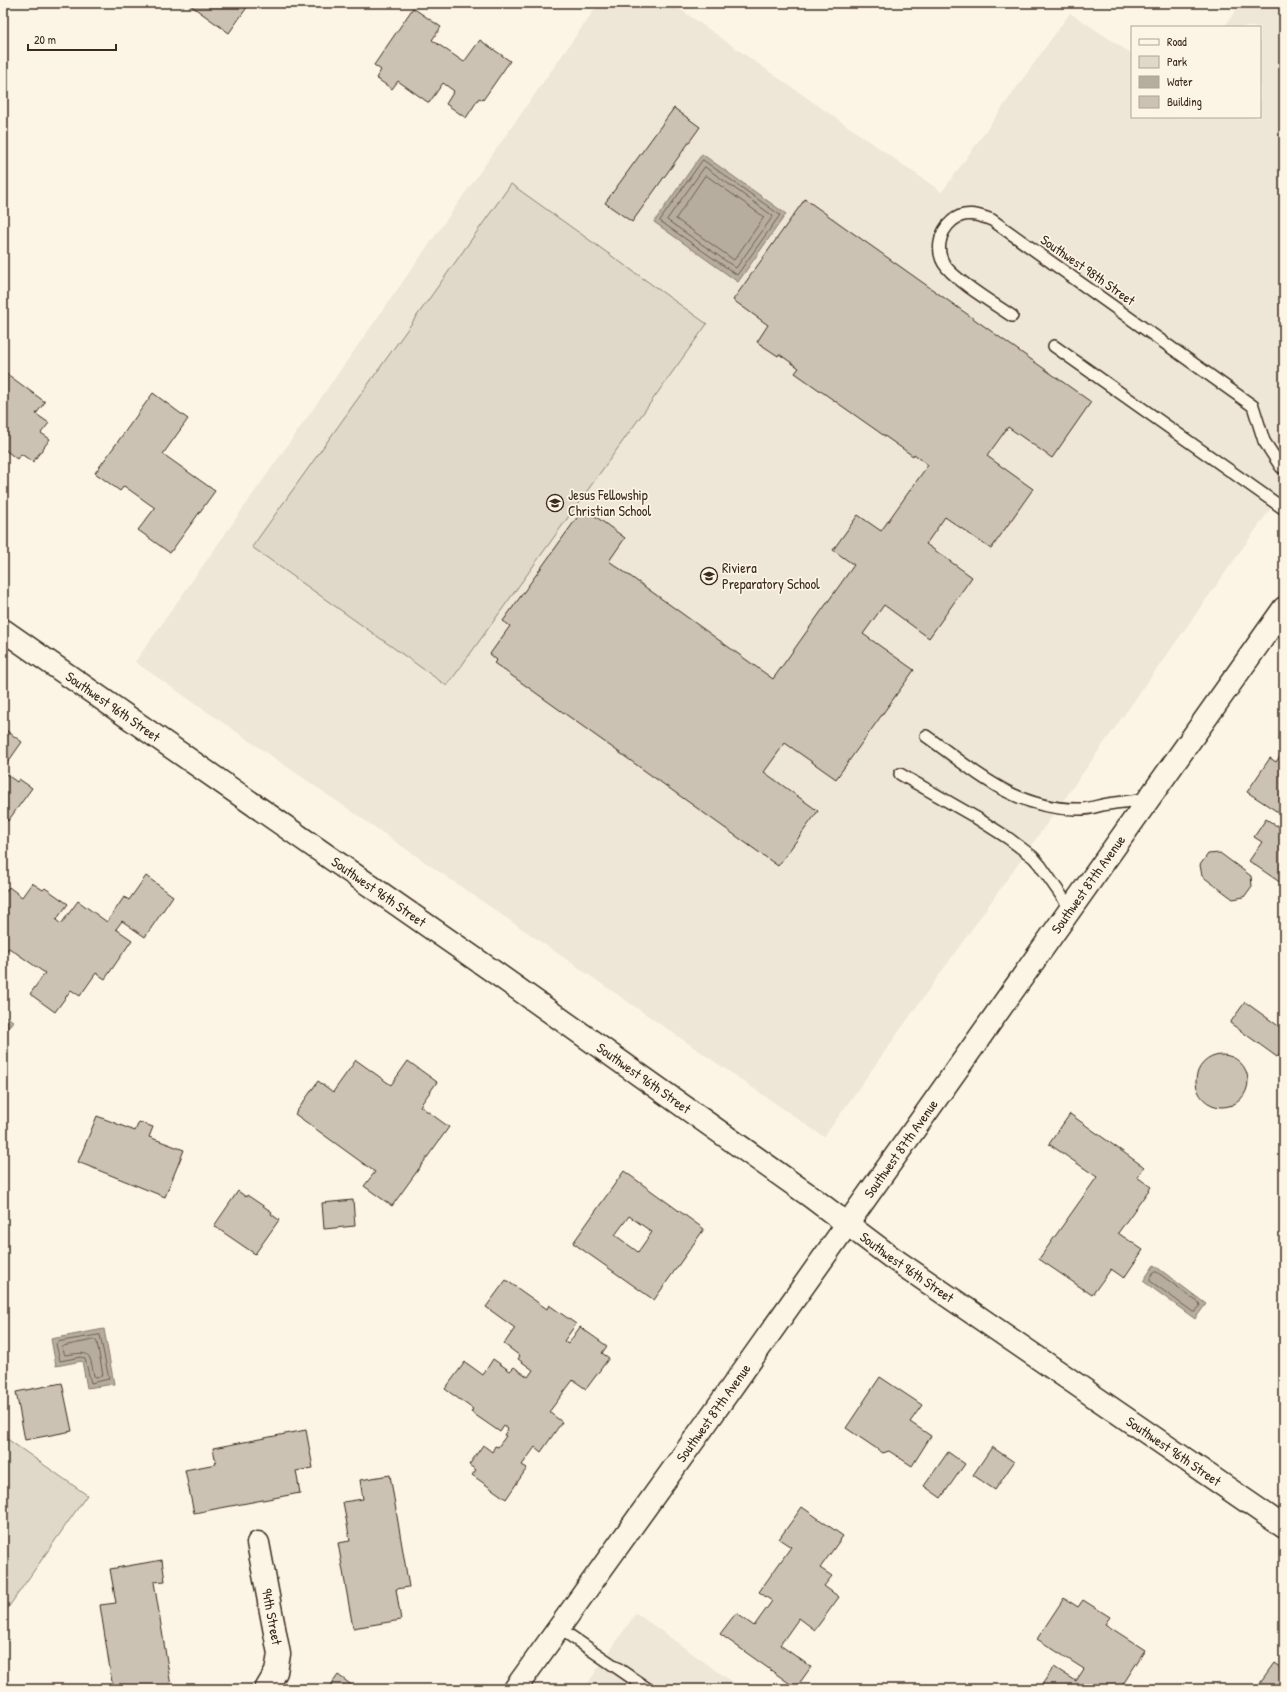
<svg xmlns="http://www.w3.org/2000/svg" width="1287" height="1692" font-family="'Patrick Hand',sans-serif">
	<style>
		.built { fill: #eee6d6 }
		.green { fill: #e0d8c8; stroke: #8e8173 }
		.water { fill: #b7ad9e; stroke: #85796b }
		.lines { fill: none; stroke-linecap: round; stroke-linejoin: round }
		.shore { stroke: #6d5e51; stroke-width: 1 }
		.building { fill: #ccc2b3; stroke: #3b2a1e; fill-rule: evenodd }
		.service-casing { stroke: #3b2a1e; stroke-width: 14 }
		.minor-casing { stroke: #3b2a1e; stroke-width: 25 }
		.tertiary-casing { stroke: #3b2a1e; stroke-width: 25 }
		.secondary-casing { stroke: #3b2a1e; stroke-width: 25 }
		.service { stroke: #fcf5e5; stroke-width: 11 }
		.minor { stroke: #fcf5e5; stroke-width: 22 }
		.tertiary { stroke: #fcf5e5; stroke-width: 22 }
		.secondary { stroke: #fcf5e5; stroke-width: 22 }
		.labels { text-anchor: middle; stroke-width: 3.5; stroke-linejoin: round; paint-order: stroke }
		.street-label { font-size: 14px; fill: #3b2a1e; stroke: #fcf5e5 }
		.poi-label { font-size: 14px; fill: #3b2a1e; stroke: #fcf5e5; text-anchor: start }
	</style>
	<rect width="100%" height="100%" fill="#fcf5e5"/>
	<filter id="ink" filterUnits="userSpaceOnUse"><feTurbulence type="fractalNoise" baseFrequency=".025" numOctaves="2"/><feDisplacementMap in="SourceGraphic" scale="8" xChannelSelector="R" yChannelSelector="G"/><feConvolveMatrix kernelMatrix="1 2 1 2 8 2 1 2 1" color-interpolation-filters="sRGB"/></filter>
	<g filter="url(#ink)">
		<path class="built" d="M599,3h72l271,189 128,-179 62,41v63h128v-90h-36l17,-24h43v487l-460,647 -689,-475z
			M636,1613l106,76h-158z"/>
		<path class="green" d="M511,184l196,140 -260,362 -195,-139z
			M3,1436l84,59 -84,120z"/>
		<path class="water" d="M702,154l84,60 -48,68 -84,-60z
			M3,1014l10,7 -10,14z
			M1154,1265l52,39 -11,15 -52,-38z
			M104,1329l10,55 -27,4 -5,-27 -26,5 -5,-27z"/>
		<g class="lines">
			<path class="shore" d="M703,160l77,55 -43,60 -77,-54z
				M705,167l68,49 -37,52 -69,-48z
				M705,176h2l57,41 -30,43 -58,-41z
				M1154,1272h3l42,31 1,3 -5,6h-2l-43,-31v-2z
				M100,1335l9,44 -18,4 -6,-24 -4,-2 -21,4 -4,-17 2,-2z
				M95,1340l2,2 6,33 -1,1 -6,1 -2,-1c-5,-26 -4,-24 -29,-21l-3,-7 2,-2z"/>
		</g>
		<path class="building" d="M192,3h58l-21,30 -39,-28z
			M413,8l28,19 -9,13 32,22 16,-22 30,21 -27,39 -4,-2 -13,20 -20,-14 8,-13 -11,-8 -14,20 -31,-22 -6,8 -16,-11 5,-8 -7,-5z
			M674,108l26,19 -68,95 -27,-19z
			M805,199l286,203 -39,56 -44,-31 -21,29 46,33 -42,60 -46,-32 -19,27 46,33 -43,61 -45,-33 -21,29 51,36 -78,109 -51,-36 -21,29 54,39 -40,55 -284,-203 3,-3 -7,-6 20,-28 -7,-5 81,-113 41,30 -16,23 164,118 81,-114 -21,-15 25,-35 23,16 47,-66 -14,-11 -1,2 -118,-83 4,-5 -20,-14 -1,2 -21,-14 11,-17 -35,-25z
			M3,371l42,31 -9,12 13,9 -8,10 9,6 -17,23 -12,-8 -4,5 -13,-10 -1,2z
			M153,393l35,26 -25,35 52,37 -45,62 -32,-23 17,-22 -31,-22 -4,5 -25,-18z
			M3,728l19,14 -19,27z
			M1284,750v135l-35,-24 13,-19 -8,-5 12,-18 11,7 7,-10 -37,-24 23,-34 6,4z
			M3,772l14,10 2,-3 13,9 -24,33 -5,-3z
			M1220,853l31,23 1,10 -8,11 -11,2 -31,-23 -2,-11 8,-11z
			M146,876l27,20 -28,41 -23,-16 -6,8 16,11 -27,39 -9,-6 -16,23 -9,-6 -16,22 -25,-18 15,-21 -36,-25 -6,8v-61l6,-8 13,10 10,-14 11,7 2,-2 23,16 -12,16 5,4 17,-23 29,21 17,-25 5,3z
			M1245,1002l39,28v26l-4,-2 -3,3 -47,-34z
			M1196 1081a26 26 0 1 1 52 0a26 26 0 1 1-52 0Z
			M356,1060l35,25 17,-24 29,21 -17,24 29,21 -57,79 -28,-20 11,-14 -80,-58 23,-33 15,11z
			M1070,1114l74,53 -7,10 14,10 -33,46 25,17 -19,28 -13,-9 -19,26 -53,-36 58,-82 -48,-33z
			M97,1116l38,15 4,-9 14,5 -4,10 35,13 -19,47 -87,-35z
			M624,1171l80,58 -50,71 -81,-57zM629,1216l23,16 -14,20 -23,-17z
			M238,1191l8,6 1,-2 25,17 -1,2 8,6 -24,34 -41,-28z
			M353,1200l2,26 -31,3 -2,-26z
			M506,1280l41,29 2,-4 27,19 -12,17 4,3 12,-17 27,19 -5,7 7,5 -23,31 -13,-9 -24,32 13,10 -21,30 -6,-5 -13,18 5,3 -21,31 -34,-24 4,-5 -7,-5 14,-20 9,7 3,-6 3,1 8,-11 -2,-1 4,-6 -4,-3 -4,6 -29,-20 2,-3 -28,-20 20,-27 18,13 10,-16 17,12 4,-4 14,10 5,-7 -15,-11 2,-3 -16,-12 11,-16 -29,-21z
			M880,1377l42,28 -12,17 21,14 -19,30 -23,-15 -6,2 -37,-25z
			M62,1383l10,48 -47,9 -9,-48z
			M306,1430l7,38 -17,3 4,22 -106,20 -9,-43 31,-6 -3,-16z
			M992,1447l22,15 -19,28 -22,-15z
			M948,1452l17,12 -24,34 -17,-12z
			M390,1475l19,112 -13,2 5,31 -48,8 -15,-85 12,-2 -7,-39 20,-3 -3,-19z
			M802,1507l41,29 -23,32 12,8 -8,10 15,11 -24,33 -16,-12 -19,27 31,22 -15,21 -76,-54 16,-21 18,13 18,-25 -13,-9 32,-45 -12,-8z
			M162,1560l3,21 -11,1 17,104 -16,3h-42l-13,-84 16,-2 -6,-34z
			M1064,1598l14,9 5,-7 27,17 -5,7 40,26 -25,39h-81l15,-22 22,14 8,-12 -47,-30z
			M1274,1664l10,7v18h-28z
			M338,1675l19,14h-29z"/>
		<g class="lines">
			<g class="service-casing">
				<path id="service" d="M1012,316c-19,-13 -51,-32 -65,-48 -12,-14 -9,-35 5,-47 12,-11 27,-6 40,-1l261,186 11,35 17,26 3,1
					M1054,346l230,163
					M926,736c49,35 90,75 155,73 11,0 17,-4 27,-5 13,-2 26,-3 39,-5
					M900,774l75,43 33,21 25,19 7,8 30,43
					M559,1628l89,61"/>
			</g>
			<g class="minor-casing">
				<g id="minor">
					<path id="s1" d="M258,1543l21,111 -3,18 -10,17"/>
				</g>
			</g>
			<g class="tertiary-casing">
				<g id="tertiary">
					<path id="s2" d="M3,630l494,344 313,222 81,61 393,270"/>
				</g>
			</g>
			<g class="secondary-casing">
				<g id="secondary">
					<path id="s3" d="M515,1689l192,-267 577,-814"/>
				</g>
			</g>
			<use href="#service" class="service"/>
			<use href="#minor" class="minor"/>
			<use href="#tertiary" class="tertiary"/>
			<use href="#secondary" class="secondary"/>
		</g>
	</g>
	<defs>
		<g id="school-ring" transform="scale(0.9)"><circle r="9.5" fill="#fcf5e5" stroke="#3b2a1e" stroke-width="1.5"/><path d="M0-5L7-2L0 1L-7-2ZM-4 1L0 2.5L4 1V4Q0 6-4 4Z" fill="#3b2a1e"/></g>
	</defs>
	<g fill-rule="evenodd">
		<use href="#school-ring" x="555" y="503"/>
		<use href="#school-ring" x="709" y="576"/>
	</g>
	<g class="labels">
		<g class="street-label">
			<text transform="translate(1088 270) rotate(35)" y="5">Southwest 98th Street</text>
			<text dy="5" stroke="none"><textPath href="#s2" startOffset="134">Southwest 96th Street</textPath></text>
			<text dy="5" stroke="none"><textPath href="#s3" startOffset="988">Southwest 87th Avenue</textPath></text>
			<text dy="5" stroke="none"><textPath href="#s2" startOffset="458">Southwest 96th Street</textPath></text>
			<text dy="5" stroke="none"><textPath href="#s2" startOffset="782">Southwest 96th Street</textPath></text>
			<text dy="5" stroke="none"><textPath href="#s3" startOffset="664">Southwest 87th Avenue</textPath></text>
			<text dy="5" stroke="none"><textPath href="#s2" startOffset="1106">Southwest 96th Street</textPath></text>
			<text dy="5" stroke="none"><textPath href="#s3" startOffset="340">Southwest 87th Avenue</textPath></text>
			<text dy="5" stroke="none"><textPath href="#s2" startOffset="1430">Southwest 96th Street</textPath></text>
			<text dy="5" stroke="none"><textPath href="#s1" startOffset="75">94th Street</textPath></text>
		</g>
		<g class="poi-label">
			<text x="568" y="500">Jesus Fellowship<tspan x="568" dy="16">Christian School</tspan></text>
			<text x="722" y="573">Riviera<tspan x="722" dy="16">Preparatory School</tspan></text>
		</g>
	</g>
	<rect width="1287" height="1692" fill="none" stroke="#fcf5e5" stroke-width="16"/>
	<rect x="8" y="8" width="1271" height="1676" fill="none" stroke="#3b2a1e" stroke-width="1.5" filter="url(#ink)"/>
	<rect x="1131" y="26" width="130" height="92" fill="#fcf5e5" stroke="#afa495"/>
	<rect x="1139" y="39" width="20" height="6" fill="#fcf5e5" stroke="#afa495"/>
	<text x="1167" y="46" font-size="12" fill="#3b2a1e">Road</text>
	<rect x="1139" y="56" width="20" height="12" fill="#e0d8c8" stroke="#afa495"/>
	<text x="1167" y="66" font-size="12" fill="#3b2a1e">Park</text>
	<rect x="1139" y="76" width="20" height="12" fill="#b7ad9e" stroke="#afa495"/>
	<text x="1167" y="86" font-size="12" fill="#3b2a1e">Water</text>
	<rect x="1139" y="96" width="20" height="12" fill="#ccc2b3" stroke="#afa495"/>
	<text x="1167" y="106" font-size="12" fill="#3b2a1e">Building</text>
	<path d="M28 44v6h88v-6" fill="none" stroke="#3b2a1e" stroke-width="2"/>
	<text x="34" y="44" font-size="12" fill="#3b2a1e" stroke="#fcf5e5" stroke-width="3" paint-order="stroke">20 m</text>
</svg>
